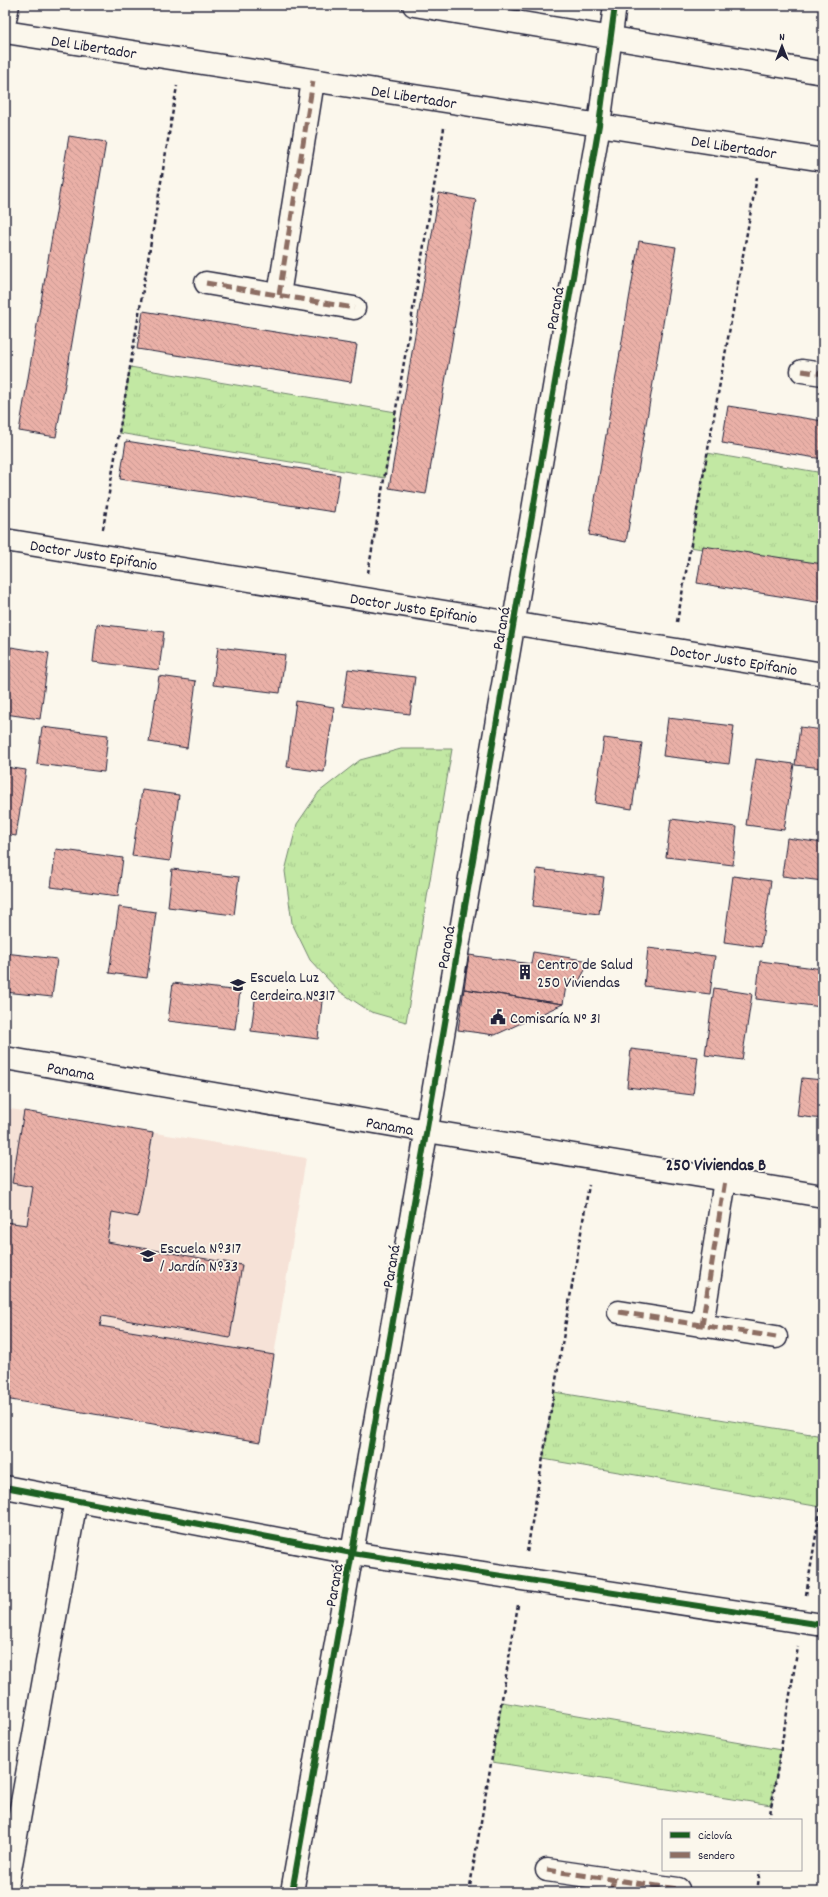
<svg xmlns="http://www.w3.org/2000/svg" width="828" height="1897" font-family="Dekko,sans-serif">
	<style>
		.built { fill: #f6e2d7 }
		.grass { fill: url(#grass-tufts); stroke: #72856f }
		.building { fill: url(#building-back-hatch); stroke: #22223b }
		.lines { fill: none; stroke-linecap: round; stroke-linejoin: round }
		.minor-casing { stroke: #22223b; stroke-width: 25 }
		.path { stroke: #22223b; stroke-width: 2.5; stroke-dasharray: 4 3; stroke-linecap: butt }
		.minor { stroke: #fbf7ec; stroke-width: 22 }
		.quiet { stroke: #8d6e63; stroke-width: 5; stroke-dasharray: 10 5; stroke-linecap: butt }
		.cycleway-casing { stroke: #fbf7ec; stroke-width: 8 }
		.cycleway { stroke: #1b5e20; stroke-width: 6 }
		.labels { text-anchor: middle; stroke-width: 3.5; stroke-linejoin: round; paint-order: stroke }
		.street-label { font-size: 16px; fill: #22223b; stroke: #fbf7ec }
		.poi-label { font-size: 16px; fill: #22223b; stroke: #fbf7ec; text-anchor: start }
		.neighbourhood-label { font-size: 17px; font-weight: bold; fill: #22223b; stroke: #fbf7ec }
	</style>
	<defs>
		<pattern id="grass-tufts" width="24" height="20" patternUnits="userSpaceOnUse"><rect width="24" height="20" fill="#c2e8a3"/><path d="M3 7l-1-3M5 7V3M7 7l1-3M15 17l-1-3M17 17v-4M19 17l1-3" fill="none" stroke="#a6c78d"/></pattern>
		<pattern id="building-back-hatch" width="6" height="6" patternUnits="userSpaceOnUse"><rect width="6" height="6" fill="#eab0a7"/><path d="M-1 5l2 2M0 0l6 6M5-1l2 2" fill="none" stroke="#c89791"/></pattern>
	</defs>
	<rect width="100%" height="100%" fill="#fbf7ec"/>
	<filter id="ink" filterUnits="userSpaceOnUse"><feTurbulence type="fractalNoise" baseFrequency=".025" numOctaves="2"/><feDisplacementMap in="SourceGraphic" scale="8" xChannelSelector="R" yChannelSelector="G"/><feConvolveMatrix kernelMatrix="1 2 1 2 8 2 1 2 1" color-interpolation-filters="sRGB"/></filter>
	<g filter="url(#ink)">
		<path class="built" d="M5,1108l301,50 -46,284 -255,-43z"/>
		<path class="grass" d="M130,367l266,45 -11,66 -266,-45z
			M707,453l116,20v96l-133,-22z
			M401,749h51l-46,273 -35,-10 -32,-21 -29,-31 -18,-37 -7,-52 12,-47 22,-32 41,-32z
			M554,1392l269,44v57l-2,14 -278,-48z
			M502,1702l279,48 -10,55 -279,-43z"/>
		<path class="building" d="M69,136l37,6 -50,295 -37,-6z
			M439,193l37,7 -50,294 -37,-6z
			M639,241l37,6 -50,295 -37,-7z
			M143,311l214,34 -6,37 -214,-33z
			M728,406l95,15v38l-101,-16z
			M126,441l214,34 -6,37 -214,-33z
			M703,546l120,18v39l-126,-20z
			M97,624l67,8 -5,38 -66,-8z
			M11,647l38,6 -9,66 -35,-5v-24z
			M218,647l67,8 -5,38 -67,-8z
			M348,669l67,8 -5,37 -67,-8z
			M159,676l37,5 -9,67 -38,-6z
			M296,701l38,6 -10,65 -37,-5z
			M668,718l66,8 -5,38 -66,-8z
			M42,727l66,8 -4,37 -67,-8z
			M800,727l23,3v38l-28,-3z
			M604,738l38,5 -10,66 -37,-6z
			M756,759l38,5 -10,66 -38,-5z
			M5,767l21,3 -10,66 -11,-2z
			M142,790l37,5 -9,66 -38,-5z
			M671,819l66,8 -4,38 -67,-8z
			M787,838l36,5v38l-41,-5z
			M56,849l67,9 -5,38 -67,-9z
			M172,869l67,8 -5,38 -66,-8z
			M537,869l67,8 -5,37 -66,-8z
			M733,876l38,5 -10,66 -37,-5z
			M119,907l37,5 -9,66 -38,-5z
			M648,948l67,8 -5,38 -66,-8z
			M533,952l57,9 -11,20 -12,-1 -4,24 -99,-15 5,-34 62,9z
			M5,953l52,6 -5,38 -47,-5z
			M760,961l63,8 -1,38 -66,-8z
			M173,983l67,8 -5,38 -67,-8z
			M714,988l38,6 -10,66 -37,-5z
			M464,989l99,15 -68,31 -37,-5z
			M256,993l66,8 -4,38 -67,-8z
			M631,1049l67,8 -5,38 -66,-8z
			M802,1078l21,2v39l-26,-3z
			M24,1111l129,22 -15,84 -26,-5 -5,30 135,23 -12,73 -128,-22 -2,10 174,29 -14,87 -255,-43v-177l22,3 6,-38 -21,-4z"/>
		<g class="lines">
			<g class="minor-casing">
				<path id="minor" d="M414,5l409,68
					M5,20l3,-15
					M5,32l818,128
					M206,283l148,25
					M279,295l34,-214
					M802,371l21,3
					M5,540l818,134
					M5,1058l422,73 396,65
					M619,1312l157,25
					M702,1326l23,-146
					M5,1487l347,66 471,72
					M547,1870l131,19
					M6,1892l70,-392
					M292,1892l134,-758 173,-1009 16,-120"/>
			</g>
			<path class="path" d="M103,529l74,-443
				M368,573l76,-445
				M677,622l80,-445
				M527,1552l62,-367
				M806,1595l17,-102
				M769,1820l29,-173
				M469,1892l49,-287
				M757,1892l3,-22"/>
			<use href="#minor" class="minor"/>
			<path class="quiet" d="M206,283l148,25
				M279,295l34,-214
				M802,371l21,3
				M619,1312l157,25
				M702,1326l23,-146
				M547,1870l131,19
				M611,1892l3,-13"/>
			<g class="cycleway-casing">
				<path id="cycleway" d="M5,1487l347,66 471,72
					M292,1892l134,-758 173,-1009 16,-120"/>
			</g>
			<use href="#cycleway" class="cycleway"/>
		</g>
	</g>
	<defs>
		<g id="building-bare" transform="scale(1.2)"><path d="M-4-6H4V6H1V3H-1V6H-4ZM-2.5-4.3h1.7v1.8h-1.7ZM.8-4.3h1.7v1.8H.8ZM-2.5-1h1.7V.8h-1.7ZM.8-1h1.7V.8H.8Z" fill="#22223b" stroke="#fbf7ec" stroke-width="2.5" paint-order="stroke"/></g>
		<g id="school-bare" transform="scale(1.2)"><path d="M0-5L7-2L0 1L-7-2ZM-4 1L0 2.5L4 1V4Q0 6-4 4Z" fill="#22223b" stroke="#fbf7ec" stroke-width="2.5" paint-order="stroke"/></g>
		<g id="civic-bare" transform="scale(1.2)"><path d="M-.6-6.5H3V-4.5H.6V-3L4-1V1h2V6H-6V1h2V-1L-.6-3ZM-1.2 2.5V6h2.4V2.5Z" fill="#22223b" stroke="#fbf7ec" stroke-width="2.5" paint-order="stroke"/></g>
	</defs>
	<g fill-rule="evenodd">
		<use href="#building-bare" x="525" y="972"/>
		<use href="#school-bare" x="238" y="985"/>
		<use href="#civic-bare" x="498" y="1017"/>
		<use href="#school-bare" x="148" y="1256"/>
	</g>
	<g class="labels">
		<g class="street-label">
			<text transform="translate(94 46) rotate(9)" y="6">Del Libertador</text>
			<text transform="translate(414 96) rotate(9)" y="6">Del Libertador</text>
			<text transform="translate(734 146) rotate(9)" y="6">Del Libertador</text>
			<text transform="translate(554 308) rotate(-80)" y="6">Paraná</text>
			<text transform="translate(94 554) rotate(9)" y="6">Doctor Justo Epifanio</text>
			<text transform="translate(414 607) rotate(9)" y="6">Doctor Justo Epifanio</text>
			<text transform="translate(500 628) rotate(-80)" y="6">Paraná</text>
			<text transform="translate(734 659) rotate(9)" y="6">Doctor Justo Epifanio</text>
			<text transform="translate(445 947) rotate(-80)" y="6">Paraná</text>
			<text transform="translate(71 1070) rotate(10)" y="6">Panama</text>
			<text transform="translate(390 1125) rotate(10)" y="6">Panama</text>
			<text transform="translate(390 1266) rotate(-80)" y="6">Paraná</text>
			<text transform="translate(333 1585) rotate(-80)" y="6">Paraná</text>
		</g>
		<g class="poi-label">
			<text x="537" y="969">Centro de Salud<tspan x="537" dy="18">250 Viviendas</tspan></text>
			<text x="250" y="982">Escuela Luz<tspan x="250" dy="18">Cerdeira N°317</tspan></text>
			<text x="510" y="1023">Comisaría N° 31</text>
			<text x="160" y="1253">Escuela Nº317<tspan x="160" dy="18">/ Jardín Nº33</tspan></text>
		</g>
		<g class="neighbourhood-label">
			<text x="716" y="1170">250 Viviendas B</text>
		</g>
	</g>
	<rect width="828" height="1897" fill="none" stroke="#fbf7ec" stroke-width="20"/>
	<rect x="10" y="10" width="808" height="1877" fill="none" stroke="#22223b" stroke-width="1.5" filter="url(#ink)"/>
	<rect x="662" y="1819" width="140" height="52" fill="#fbf7ec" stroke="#a4a2a5"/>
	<rect x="670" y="1832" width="20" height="6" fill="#1b5e20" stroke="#a4a2a5"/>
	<text x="698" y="1839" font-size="12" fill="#22223b">Ciclovía</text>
	<rect x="670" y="1852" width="20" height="6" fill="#8d6e63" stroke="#a4a2a5"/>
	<text x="698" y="1859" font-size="12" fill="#22223b">Sendero</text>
	<g transform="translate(782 46)" stroke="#fbf7ec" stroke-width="3" paint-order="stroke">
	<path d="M0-3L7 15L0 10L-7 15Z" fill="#22223b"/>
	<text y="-6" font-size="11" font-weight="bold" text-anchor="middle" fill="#22223b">N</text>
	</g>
</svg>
